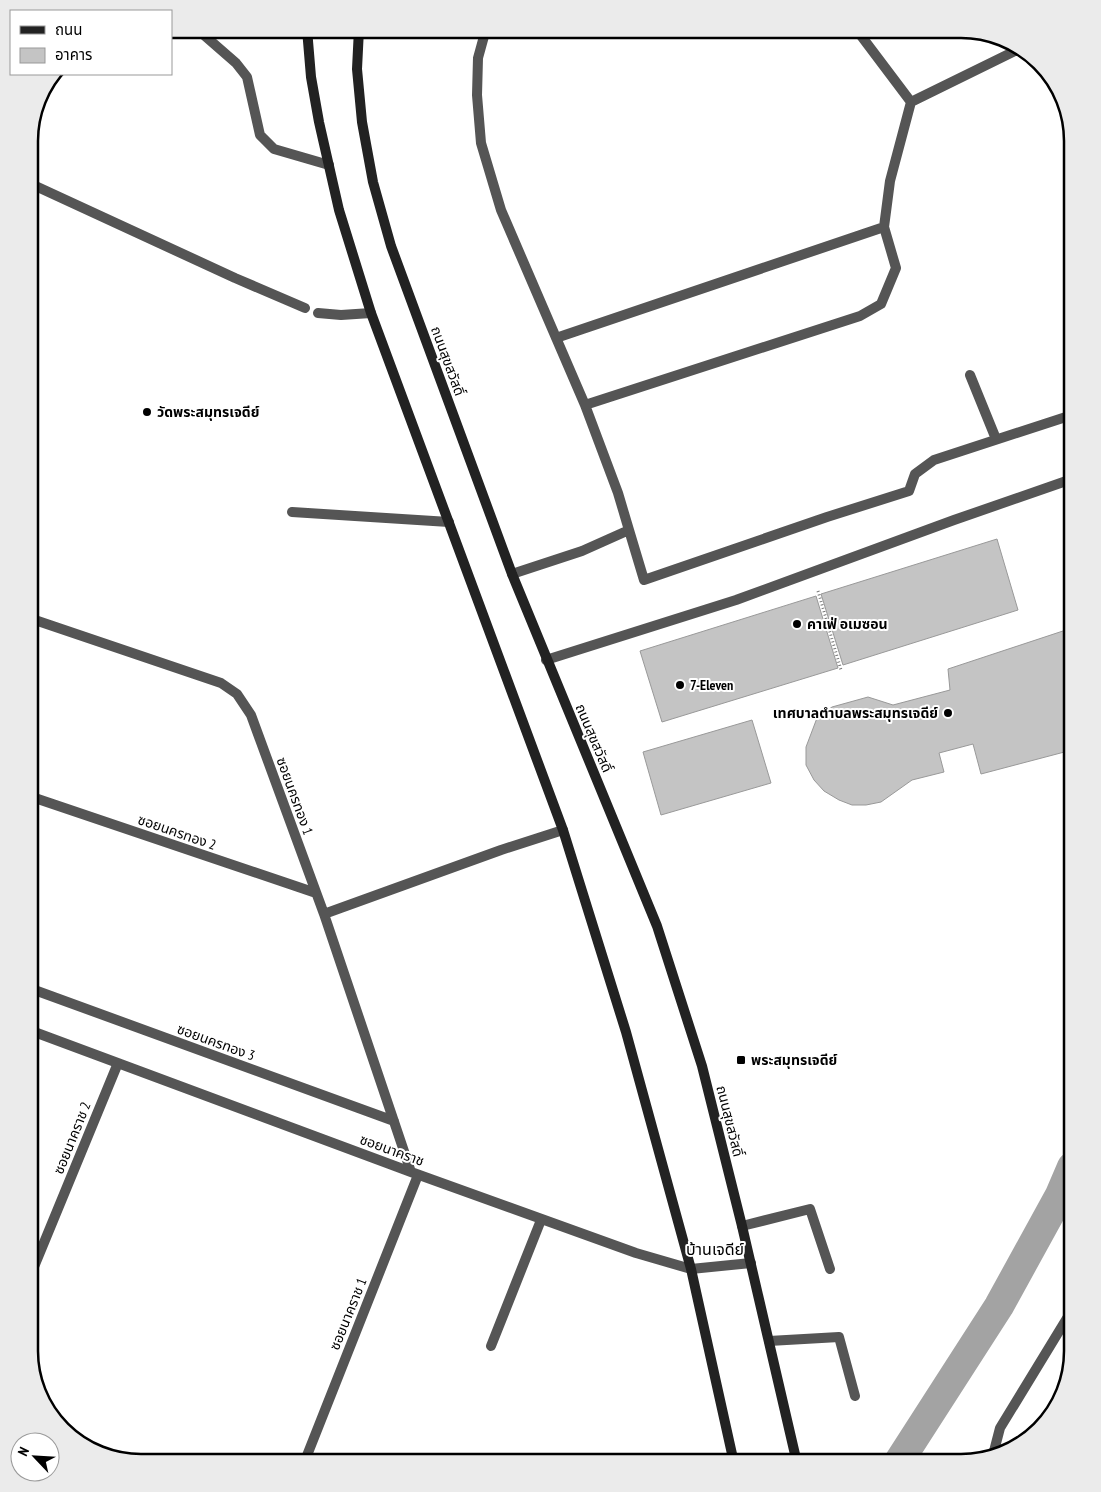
<svg xmlns="http://www.w3.org/2000/svg" width="1101" height="1492" font-family="'PT Sans Narrow','Noto Sans Thai',sans-serif">
	<style>
		.lines { fill: none; stroke-linecap: round; stroke-linejoin: round }
		.canal { stroke: #a3a3a3; stroke-width: 30 }
		.building { fill: #c4c4c4; stroke: #999 }
		.path { stroke: #777; stroke-width: 3; stroke-dasharray: 1 2.5; stroke-linecap: butt }
		.lane { stroke: #555; stroke-width: 10 }
		.street { stroke: #555; stroke-width: 10 }
		.secondary { stroke: #222; stroke-width: 10 }
		.poi-dot { fill: #000; stroke: #fff; stroke-width: 2 }
		.labels { text-anchor: middle; stroke-width: 4; stroke-linejoin: round; paint-order: stroke }
		.street-label { font-size: 14px; fill: #000; stroke: #fff }
		.poi-label { font-size: 14px; font-weight: bold; fill: #000; stroke: #fff; text-anchor: start }
		.quarter-label { font-size: 16px; fill: #000; stroke: #fff }
		.rim { fill: none; stroke: #000; stroke-width: 2.5 }
	</style>
	<rect width="100%" height="100%" fill="#fff"/>
	<g class="lines">
		<path class="canal" d="M898,1463l101,-157 61,-111 12,-28"/>
	</g>
	<path class="building" d="M997,539l21,71 -175,55 -22,-71z
		M816,596l22,72 -176,54 -22,-71z
		M1072,628v122l-91,24 -8,-30 -34,9 5,19 -32,8 -31,22 -15,3h-14l-13,-5 -15,-9 -10,-11 -8,-15v-18l11,-29 15,-11 36,-10 25,8 57,-15 -2,-21z
		M752,720l19,63 -110,32 -18,-63z"/>
	<g class="lines">
		<path class="path" d="M818,591l23,79"/>
		<path class="lane" d="M197,29l39,34 11,14 13,58 14,14 55,16
			M486,29l-8,29 -1,37 4,48 20,67 84,195 33,88 11,37 -47,21 -70,23
			M856,29l55,73
			M556,338l328,-111
			M970,375l26,64
			M585,405l275,-89 21,-12 15,-36 -12,-41 6,-46 21,-79 110,-54
			M292,512l157,10
			M629,530l15,50 183,-63 82,-26 6,-17 19,-14 138,-45
			M546,660l190,-60 218,-80 118,-41
			M742,1226l68,-17 20,60
			M769,1341l70,-4 16,59
			M491,1346l50,-126
			M993,1455l7,-27 72,-118"/>
		<path class="street" d="M29,183l206,95 70,30
			M318,313l23,2 30,-2
			M29,618l192,65 16,11 14,21 73,199 87,258
			M29,796l287,97
			M324,914l177,-64 62,-20
			M29,988l365,133
			M29,1030l382,142 225,81 55,16 60,-6
			M29,1279l89,-216
			M304,1463l114,-288"/>
		<path class="secondary" d="M307,29l4,48 8,45 20,88 32,103 192,517 63,202 65,237 43,194
			M359,29l-2,40 5,53 11,60 18,64 121,328 145,352 45,140 40,160 55,237"/>
	</g>
	<g class="poi-dot">
		<circle cx="147" cy="412" r="5"/>
		<circle cx="797" cy="624" r="5"/>
		<circle cx="680" cy="685" r="5"/>
		<circle cx="948" cy="713" r="5"/>
		<rect x="736" y="1055" width="10" height="10" rx="2.5"/>
	</g>
	<g class="labels">
		<g class="street-label">
			<text transform="translate(448 361) rotate(70)" y="5">ถนนสุขสวัสดิ์</text>
			<text transform="translate(594 738) rotate(67)" y="5">ถนนสุขสวัสดิ์</text>
			<text transform="translate(295 796) rotate(70)" y="5">ซอยนครทอง 1</text>
			<text transform="translate(177 832) rotate(19)" y="5">ซอยนครทอง 2</text>
			<text transform="translate(216 1042) rotate(20)" y="5">ซอยนครทอง 3</text>
			<text transform="translate(730 1121) rotate(76)" y="5">ถนนสุขสวัสดิ์</text>
			<text transform="translate(72 1138) rotate(-68)" y="5">ซอยนาคราช 2</text>
			<text transform="translate(392 1150) rotate(20)" y="5">ซอยนาคราช</text>
			<text transform="translate(348 1314) rotate(-68)" y="5">ซอยนาคราช 1</text>
		</g>
		<g class="poi-label">
			<text x="157" y="417">วัดพระสมุทรเจดีย์</text>
			<text x="807" y="629">คาเฟ่ อเมซอน</text>
			<text x="690" y="690">7-Eleven</text>
			<text x="938" y="718" text-anchor="end">เทศบาลตำบลพระสมุทรเจดีย์</text>
			<text x="751" y="1065">พระสมุทรเจดีย์</text>
		</g>
		<g class="quarter-label">
			<text x="715" y="1255">บ้านเจดีย์</text>
		</g>
	</g>
	<path d="M0 0H1101V1492H0ZM141 38H961A103 103 0 0 1 1064 141V1351A103 103 0 0 1 961 1454H141A103 103 0 0 1 38 1351V141A103 103 0 0 1 141 38Z" fill="#ebebeb" fill-rule="evenodd"/>
	<path class="rim" d="M141 38H961A103 103 0 0 1 1064 141V1351A103 103 0 0 1 961 1454H141A103 103 0 0 1 38 1351V141A103 103 0 0 1 141 38Z"/>
	<rect x="10" y="10" width="162" height="65" fill="#ffffff" stroke="#999999"/>
	<rect x="20" y="26" width="25" height="8" fill="#222222" stroke="#999999"/>
	<text x="55" y="35" font-size="15" fill="#000000">ถนน</text>
	<rect x="20" y="48" width="25" height="15" fill="#c4c4c4" stroke="#999999"/>
	<text x="55" y="60" font-size="15" fill="#000000">อาคาร</text>
	<g transform="translate(35 1457) rotate(295)"><circle r="24" fill="#ffffff" stroke="#999999"/>
	<path d="M0-4L9 19L0 12L-9 19Z" fill="#000000"/>
	<text y="-8" font-size="14" font-weight="bold" text-anchor="middle" fill="#000000">N</text>
	</g>
</svg>
